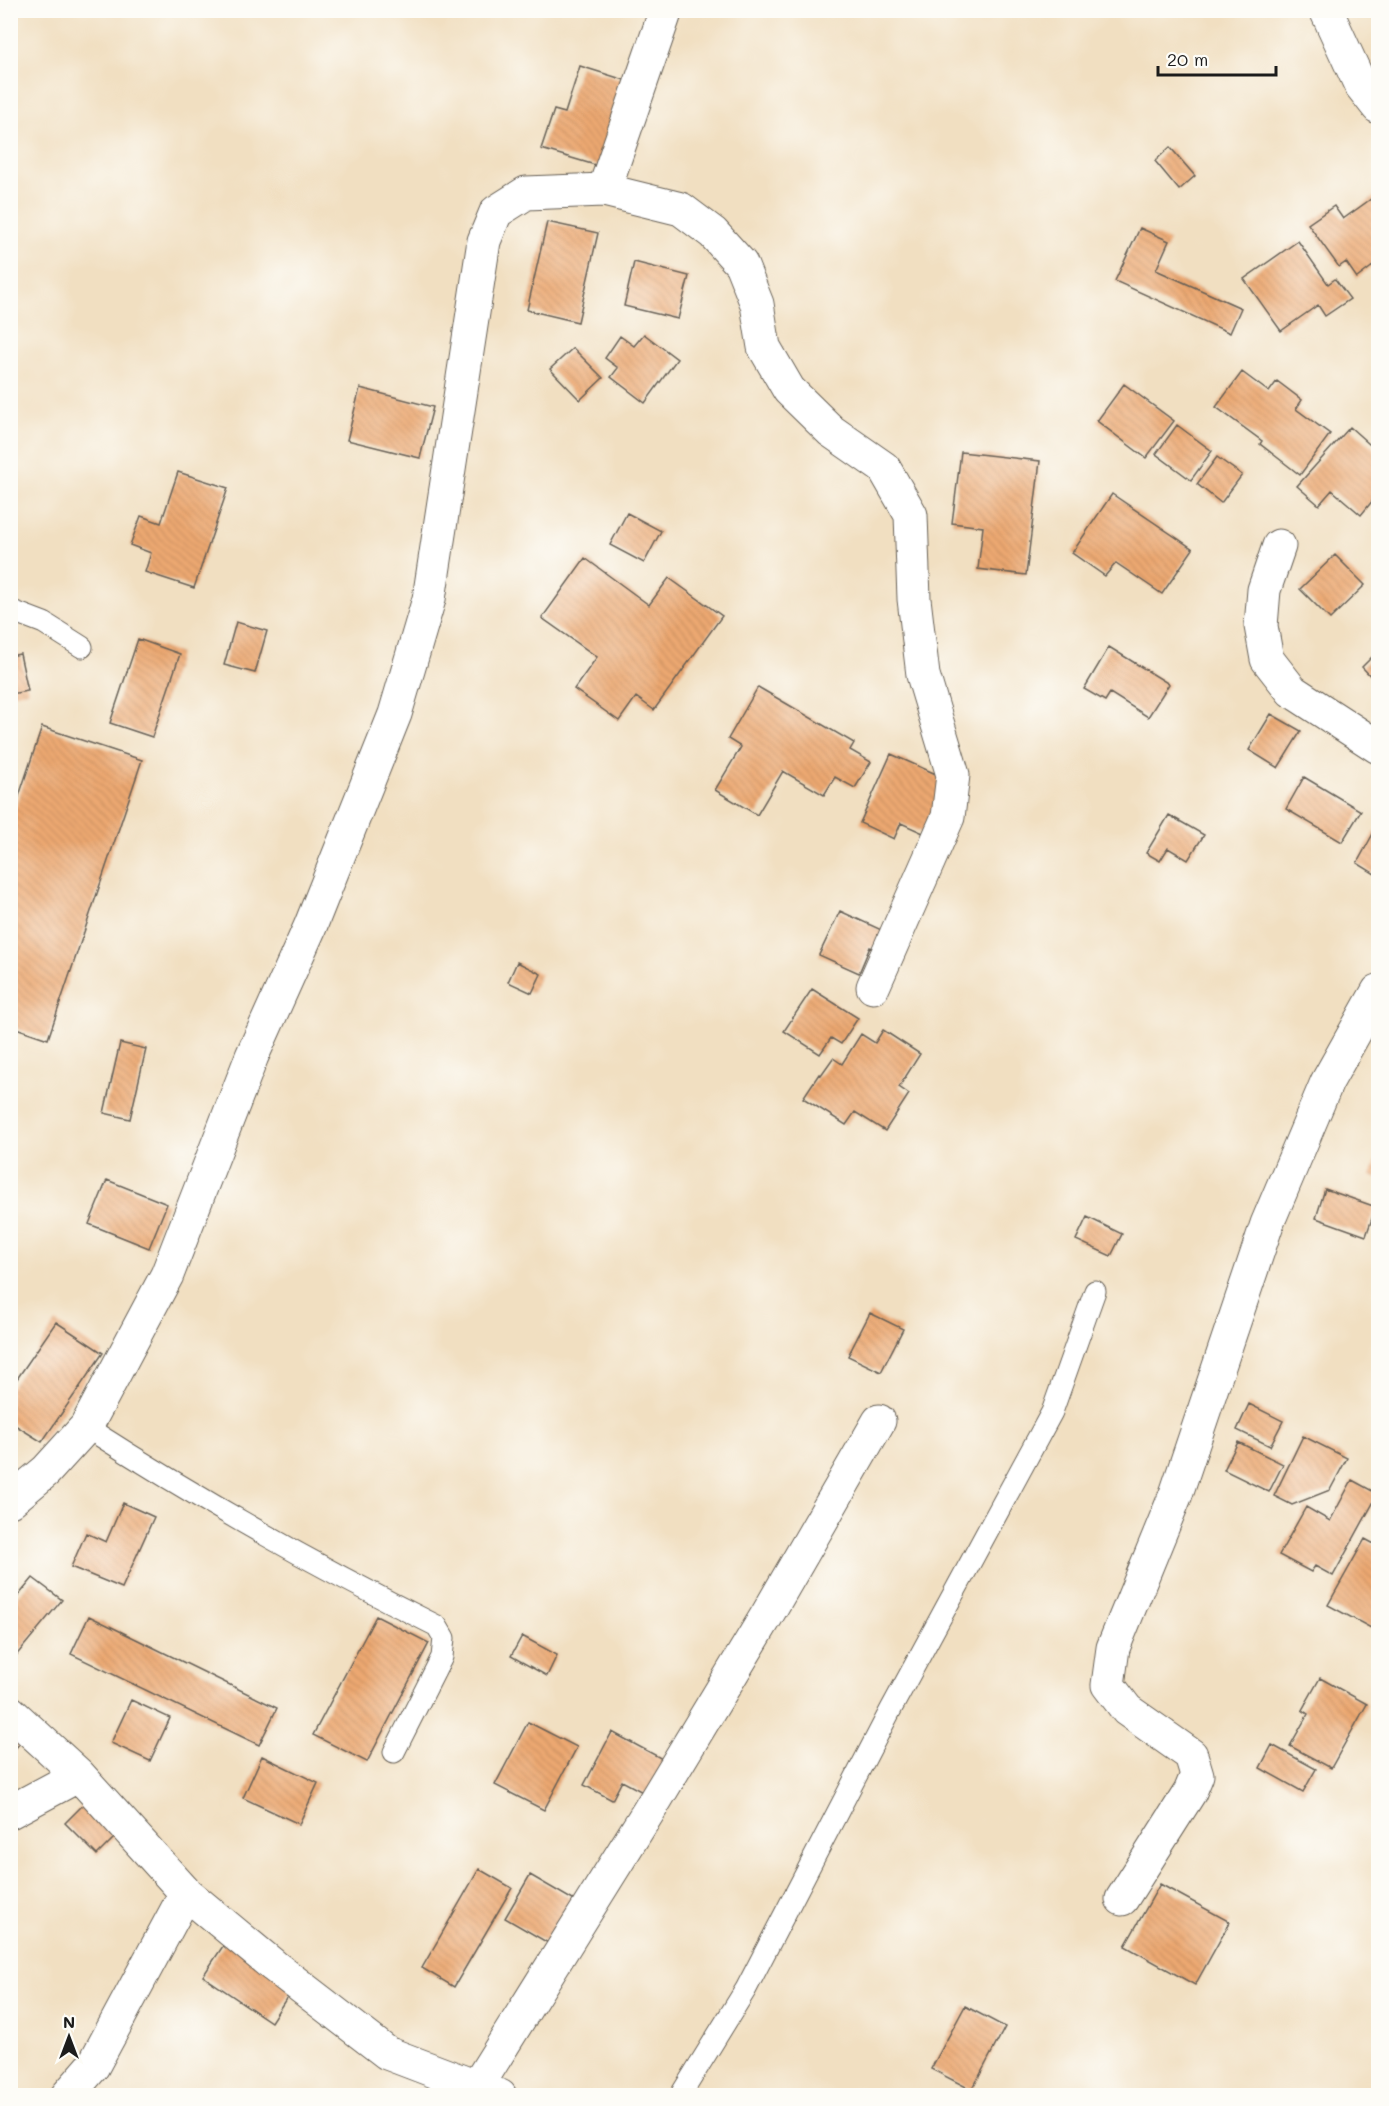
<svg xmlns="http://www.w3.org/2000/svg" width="1389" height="2106" font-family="Mali,sans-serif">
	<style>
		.building { fill: url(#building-back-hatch) }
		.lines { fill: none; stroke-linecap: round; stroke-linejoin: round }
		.lane-casing { stroke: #676056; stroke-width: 23 }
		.street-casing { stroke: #676056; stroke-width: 35 }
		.lane { stroke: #fff; stroke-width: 21 }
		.street { stroke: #fff; stroke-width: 33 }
	</style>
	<defs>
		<pattern id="building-back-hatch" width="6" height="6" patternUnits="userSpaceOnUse" patternTransform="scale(1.5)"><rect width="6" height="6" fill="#eca871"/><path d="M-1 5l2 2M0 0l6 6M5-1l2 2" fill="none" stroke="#ca9061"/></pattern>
	</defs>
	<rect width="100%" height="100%" fill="#fdfcf7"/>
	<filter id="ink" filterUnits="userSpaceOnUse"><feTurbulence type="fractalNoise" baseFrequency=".0167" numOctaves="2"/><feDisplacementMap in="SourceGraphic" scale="12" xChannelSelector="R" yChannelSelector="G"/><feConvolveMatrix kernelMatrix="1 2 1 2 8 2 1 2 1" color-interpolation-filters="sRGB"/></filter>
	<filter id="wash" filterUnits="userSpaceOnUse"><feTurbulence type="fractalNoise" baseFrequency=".008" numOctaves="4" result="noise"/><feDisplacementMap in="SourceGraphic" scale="24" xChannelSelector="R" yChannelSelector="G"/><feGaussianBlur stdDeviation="1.35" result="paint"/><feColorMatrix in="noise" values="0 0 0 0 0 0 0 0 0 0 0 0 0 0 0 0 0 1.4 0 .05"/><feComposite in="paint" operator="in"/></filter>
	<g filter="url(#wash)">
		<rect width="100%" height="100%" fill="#f1dfc1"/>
		<g id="blocks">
			<path class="building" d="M580,66l48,15 -26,86 -61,-18 13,-39 11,3z
				M1170,147l25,29 -16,14 -24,-29z
				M1378,194v68l-21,16 -11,-16 -7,5 -31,-43 26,-18 9,13z
				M547,222l51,11 -20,89 -51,-12z
				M1140,228l29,13 -13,29 85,38 -11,25 -115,-52z
				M1298,241l30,43 7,-5 15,20 -25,17 -7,-11 -37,26 -37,-52z
				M634,262l55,14 -11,43 -54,-13z
				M644,334l33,25 -32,44 -34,-26 7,-9 -13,-10 15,-22 14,10z
				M573,348l30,30 -23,22 -30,-31z
				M1242,372l27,20 8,-11 25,19 -6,9 34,25 -30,41 -40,-31 2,-3 -46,-34z
				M1124,384l50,37 -28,37 -49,-37z
				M360,388l73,19 -13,51 -73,-18z
				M1177,425l35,26 -21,29 -35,-26z
				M1350,427l28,25v42l-17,21 -29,-25 -13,15 -22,-19z
				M961,452l79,9 -14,114 -48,-6 5,-42 -31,-4z
				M1217,457l25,18 -21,28 -24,-19z
				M178,472l50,16 -34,100 -49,-16 6,-19 -21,-8 11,-29 20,7z
				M1112,494l81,55 -31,45 -46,-31 -11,13 -33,-23z
				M627,513l34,18 -17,32 -34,-18z
				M1335,555l30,30 -35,34 -30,-30z
				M585,558l64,47 20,-27 53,38 -68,94 -18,-13 -17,24 -45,-32 23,-32 -55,-39z
				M236,622l31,9 -12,42 -31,-8z
				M138,639l42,15 -28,83 -42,-14z
				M1109,647l60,37 -21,33 -38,-24 -5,8 -21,-12z
				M1378,651v33l-16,-17z
				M20,654l8,37 -18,3v-38z
				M758,687l96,56 -4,7 21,12 -16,26 -20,-11 -11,18 -41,-24 -26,44 -42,-25 26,-43 -13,-8z
				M1271,714l30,17 -23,37 -29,-18z
				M42,727l100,33 -94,279 -38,-13v-203z
				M891,754l56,25 -24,54 -22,-10 -7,16 -34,-16z
				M1304,777l57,34 -19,31 -56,-33z
				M1169,815l35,20 -16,25 -20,-12 -8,13 -14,-8z
				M1374,832l4,3v41l-21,-13z
				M840,911l48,22 -8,18 -10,-4 -11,26 -40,-18z
				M517,962l24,12 -9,19 -24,-11z
				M812,989l46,29 -17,26 -10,-6 -11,16 -36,-23z
				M883,1030l37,24 -21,33 10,7 -24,37 -30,-19 -9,13 -43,-27 16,-24 2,1 12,-17 9,6 19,-30 14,9z
				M120,1043l26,6 -16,70 -26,-6z
				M1378,1154v25l-7,-3z
				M107,1180l60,24 -18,44 -60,-24z
				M1325,1189l51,18 -10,29 -50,-18z
				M1087,1217l35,17 -11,22 -35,-16z
				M870,1313l33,16 -22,43 -33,-16z
				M56,1322l47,31 -61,89 -32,-20v-33z
				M1249,1404l34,17 -13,25 -33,-16z
				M1303,1436l44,22 -17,32 -38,15 -18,-9z
				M1238,1442l45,22 -14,28 -45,-22z
				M1352,1480l26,14 -45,82 -18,-10 -4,6 -32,-17 27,-48 24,14z
				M123,1503l31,14 -32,71 -51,-21 15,-34 20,9z
				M1365,1539l13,7v68l-7,14 -43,-23z
				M33,1578l29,22 -52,63v-65l4,3z
				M89,1616l188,92 -18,37 -188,-91z
				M376,1616l53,27 -62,119 -54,-27z
				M522,1636l35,19 -10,21 -36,-20z
				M1320,1678l47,26 -36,64 -41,-22 18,-32 -6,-4z
				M131,1700l39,18 -20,43 -39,-18z
				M528,1722l49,25 -33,63 -49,-25z
				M10,1731l12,10 -12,13z
				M612,1732l56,30 -18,34 -28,-15 -10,19 -28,-15z
				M1272,1745l44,24 -13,23 -43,-24z
				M262,1756l56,27 -19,41 -56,-26z
				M86,1802l32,32 -21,21 -32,-32z
				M479,1869l33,19 -58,99 -32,-19z
				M530,1875l50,29 -25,43 -50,-29z
				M1160,1884l70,38 -35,63 -70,-39z
				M227,1940l68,45 -24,37 -68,-46z
				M965,2006l40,21 -33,63 -41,-21z"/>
		</g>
	</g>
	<g filter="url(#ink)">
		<use href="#blocks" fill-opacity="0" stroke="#676056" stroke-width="1.5"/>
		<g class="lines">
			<g class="lane-casing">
				<path id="lane" d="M10,610l34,13 38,24
					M86,1427c114,73 230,139 351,199l7,12 -2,19 -48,95
					M680,2096l66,-107 144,-278 162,-299 43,-121"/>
			</g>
			<g class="street-casing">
				<path id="street" d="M1326,10l34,74 18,23
					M604,190l77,19 32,24 28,31 16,40 7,43 25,43 42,41 53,37 27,47 3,84 9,76 30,100 -5,42 -75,170
					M1279,546l-15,44 -3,36 6,33 25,32 86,56
					M10,1501l36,-30 40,-44 81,-152 85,-219 58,-129 85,-213 34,-115 55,-358 12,-29 30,-19 78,-3 62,-180
					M10,1712l69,63 107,118 88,73 113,87 113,43
					M10,1812l69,-37
					M1122,1899l68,-107 7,-17 -6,-20 -64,-45 -19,-25 5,-37 63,-154 91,-270 60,-142 51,-91
					M476,2088l174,-279 117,-194 112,-194
					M67,2096l26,-30 93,-173"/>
			</g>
			<use href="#lane" class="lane"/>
			<use href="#street" class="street"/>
		</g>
	</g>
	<rect width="1389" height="2106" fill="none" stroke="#fdfcf7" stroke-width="36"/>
	<g transform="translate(69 2037)" stroke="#fdfcf7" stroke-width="4.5" paint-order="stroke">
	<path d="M0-4.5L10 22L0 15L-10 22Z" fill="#1c1c1c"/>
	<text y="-9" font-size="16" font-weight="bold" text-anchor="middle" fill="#1c1c1c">N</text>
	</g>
	<path d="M1158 66v9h118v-9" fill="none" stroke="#1c1c1c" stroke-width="3"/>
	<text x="1167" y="66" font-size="18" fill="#1c1c1c" stroke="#fdfcf7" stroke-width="4.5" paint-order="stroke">20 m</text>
</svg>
